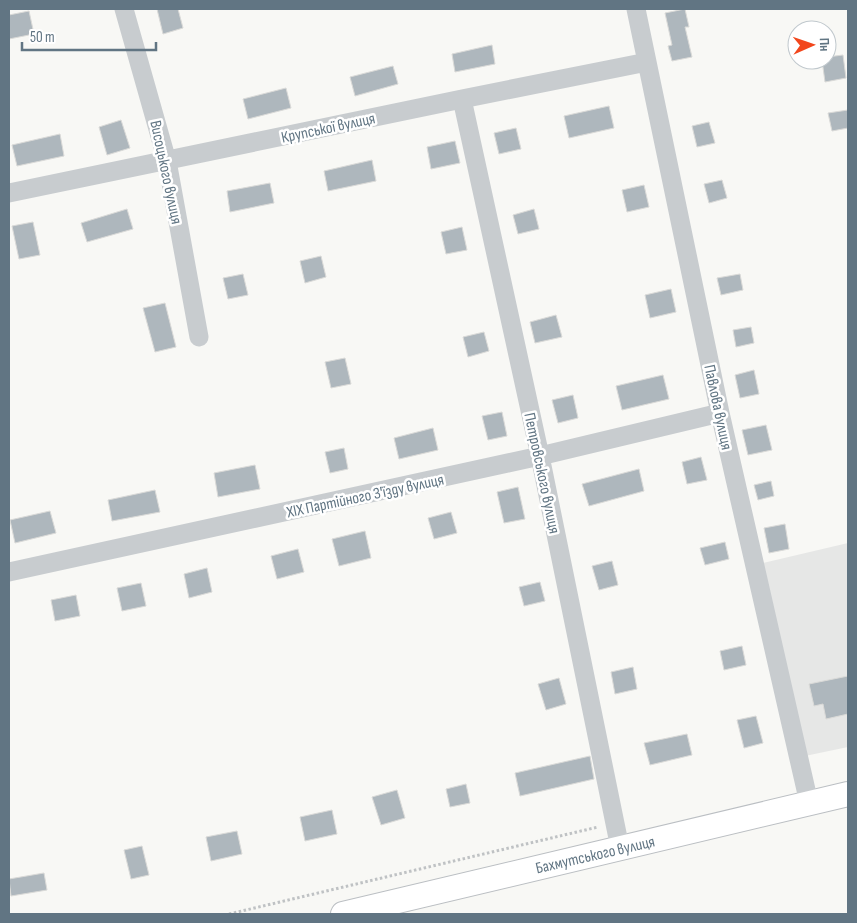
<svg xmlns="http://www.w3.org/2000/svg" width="857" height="923" font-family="'Sofia Sans Condensed',sans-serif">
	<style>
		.built { fill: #e6e7e6 }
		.building { fill: #aeb7bd; stroke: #dadad8 }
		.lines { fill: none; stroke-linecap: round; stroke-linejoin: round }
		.major-casing { stroke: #bbbfc3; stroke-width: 26 }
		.path { stroke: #bfc2c4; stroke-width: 3; stroke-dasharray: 2.5 2.5; stroke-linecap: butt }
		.minor { stroke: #c8cccf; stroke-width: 19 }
		.major { stroke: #fff; stroke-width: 24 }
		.labels { text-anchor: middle; stroke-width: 5; stroke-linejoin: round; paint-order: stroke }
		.street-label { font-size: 16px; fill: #617583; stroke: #fff }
	</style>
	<rect width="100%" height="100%" fill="#f8f8f5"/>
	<path class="built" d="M848,543v204l-43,9 -42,-193z"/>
	<path class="building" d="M157,9h21l5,19 -20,6z
		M685,9l4,18h-4l7,30 -20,4 -4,-15 4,-1 -7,-32z
		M29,11l5,23 -25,5v-24z
		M492,45l3,19 -40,8 -3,-18z
		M843,55l3,23 -21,4 -3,-22h5v-3z
		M393,66l5,18 -43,12 -5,-19z
		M286,88l5,20 -43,11 -5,-20z
		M609,106l5,22 -45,10 -5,-22z
		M848,110v18l-16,3 -4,-18z
		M121,120l9,28 -23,7 -8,-28z
		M709,122l6,21 -18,4 -5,-21z
		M516,128l5,21 -22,5 -5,-21z
		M60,134l4,22 -47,10 -5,-21z
		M455,141l5,22 -29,6 -4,-22z
		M372,160l4,21 -48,10 -4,-20z
		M722,180l5,18 -18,5 -5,-19z
		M270,183l4,20 -44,9 -3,-21z
		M644,185l5,22 -22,5 -5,-22z
		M127,209l6,20 -46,13 -6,-19z
		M534,209l5,20 -21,5 -5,-19z
		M33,222l7,33 -21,4 -7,-33z
		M462,227l5,23 -21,4 -5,-22z
		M321,256l5,21 -21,6 -5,-22z
		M243,274l5,21 -20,4 -5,-21z
		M740,274l3,16 -22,5 -4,-17z
		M671,289l5,23 -26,6 -5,-23z
		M165,303l11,44 -21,5 -12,-44z
		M556,315l6,22 -27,6 -5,-21z
		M751,327l3,16 -18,4 -3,-17z
		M484,332l5,19 -21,6 -5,-20z
		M345,358l6,26 -20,4 -6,-26z
		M754,370l5,24 -19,4 -5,-23z
		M663,375l6,24 -47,11 -6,-24z
		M573,395l5,23 -20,5 -6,-23z
		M502,412l5,24 -19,4 -6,-24z
		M766,425l6,25 -24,5 -6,-25z
		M433,428l5,22 -39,9 -5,-21z
		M344,448l4,21 -18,4 -5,-21z
		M701,457l6,23 -20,4 -5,-22z
		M255,465l5,24 -42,8 -4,-24z
		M639,469l5,22 -55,15 -7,-22z
		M771,481l3,15 -16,4 -4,-15z
		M518,487l7,32 -21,4 -7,-31z
		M155,490l5,22 -48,9 -4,-21z
		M50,511l6,22 -41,10 -5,-23z
		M451,512l6,21 -23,6 -6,-21z
		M785,524l4,25 -20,4 -5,-25z
		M365,531l6,27 -32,8 -7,-27z
		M725,542l4,17 -24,6 -5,-17z
		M298,549l6,23 -27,7 -6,-23z
		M612,561l6,24 -19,5 -7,-24z
		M207,568l5,24 -23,6 -5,-24z
		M540,582l5,19 -21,5 -5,-19z
		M141,583l5,23 -24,5 -5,-23z
		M76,595l4,21 -25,5 -4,-21z
		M742,646l4,19 -22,5 -4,-19z
		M633,667l4,22 -22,5 -4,-22z
		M848,676v38l-22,5 -3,-15 -9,2 -5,-22z
		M559,678l7,26 -20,6 -8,-26z
		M756,716l7,27 -19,5 -7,-28z
		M687,734l5,21 -42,10 -6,-22z
		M590,756l4,23 -74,17 -5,-23z
		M466,784l4,19 -20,4 -4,-18z
		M397,790l8,28 -24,7 -9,-28z
		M332,810l5,24 -32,7 -5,-24z
		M237,831l5,23 -31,7 -5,-24z
		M142,846l7,29 -18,4 -7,-29z
		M44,873l3,17 -36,6 -2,-17z"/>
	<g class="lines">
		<g class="major-casing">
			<path id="major" d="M343,914l505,-120"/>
		</g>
		<path class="path" d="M229,914l369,-87"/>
		<path class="minor" d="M124,9l43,152 32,176
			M636,9l84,404 89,390
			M462,99l78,357 80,392
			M9,193l453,-94 185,-37
			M9,572l531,-116 180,-43"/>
		<use href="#major" class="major"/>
	</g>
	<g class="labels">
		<g class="street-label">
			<text transform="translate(328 127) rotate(-12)" y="6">Крупської вулиця</text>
			<text transform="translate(167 172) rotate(78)" y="6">Висоцького вулиця</text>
			<text transform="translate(719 407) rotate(78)" y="6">Павлова вулиця</text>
			<text transform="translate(543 473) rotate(78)" y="6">Петровського вулиця</text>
			<text transform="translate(365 495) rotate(-12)" y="6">XIX Партійного З'їзду вулиця</text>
			<text transform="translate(595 854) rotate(-13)" y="6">Бахмутського вулиця</text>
		</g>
	</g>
	<rect width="857" height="923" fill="none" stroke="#617583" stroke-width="20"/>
	<g transform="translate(812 45) rotate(88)"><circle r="24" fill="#ffffff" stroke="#c0c8cd"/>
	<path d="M0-4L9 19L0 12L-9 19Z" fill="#f2461c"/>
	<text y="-8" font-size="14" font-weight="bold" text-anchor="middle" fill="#617583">Пн</text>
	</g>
	<path d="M22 42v8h134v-8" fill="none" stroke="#617583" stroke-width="2.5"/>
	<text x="30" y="42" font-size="15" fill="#617583" stroke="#ffffff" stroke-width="4" paint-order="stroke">50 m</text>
</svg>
